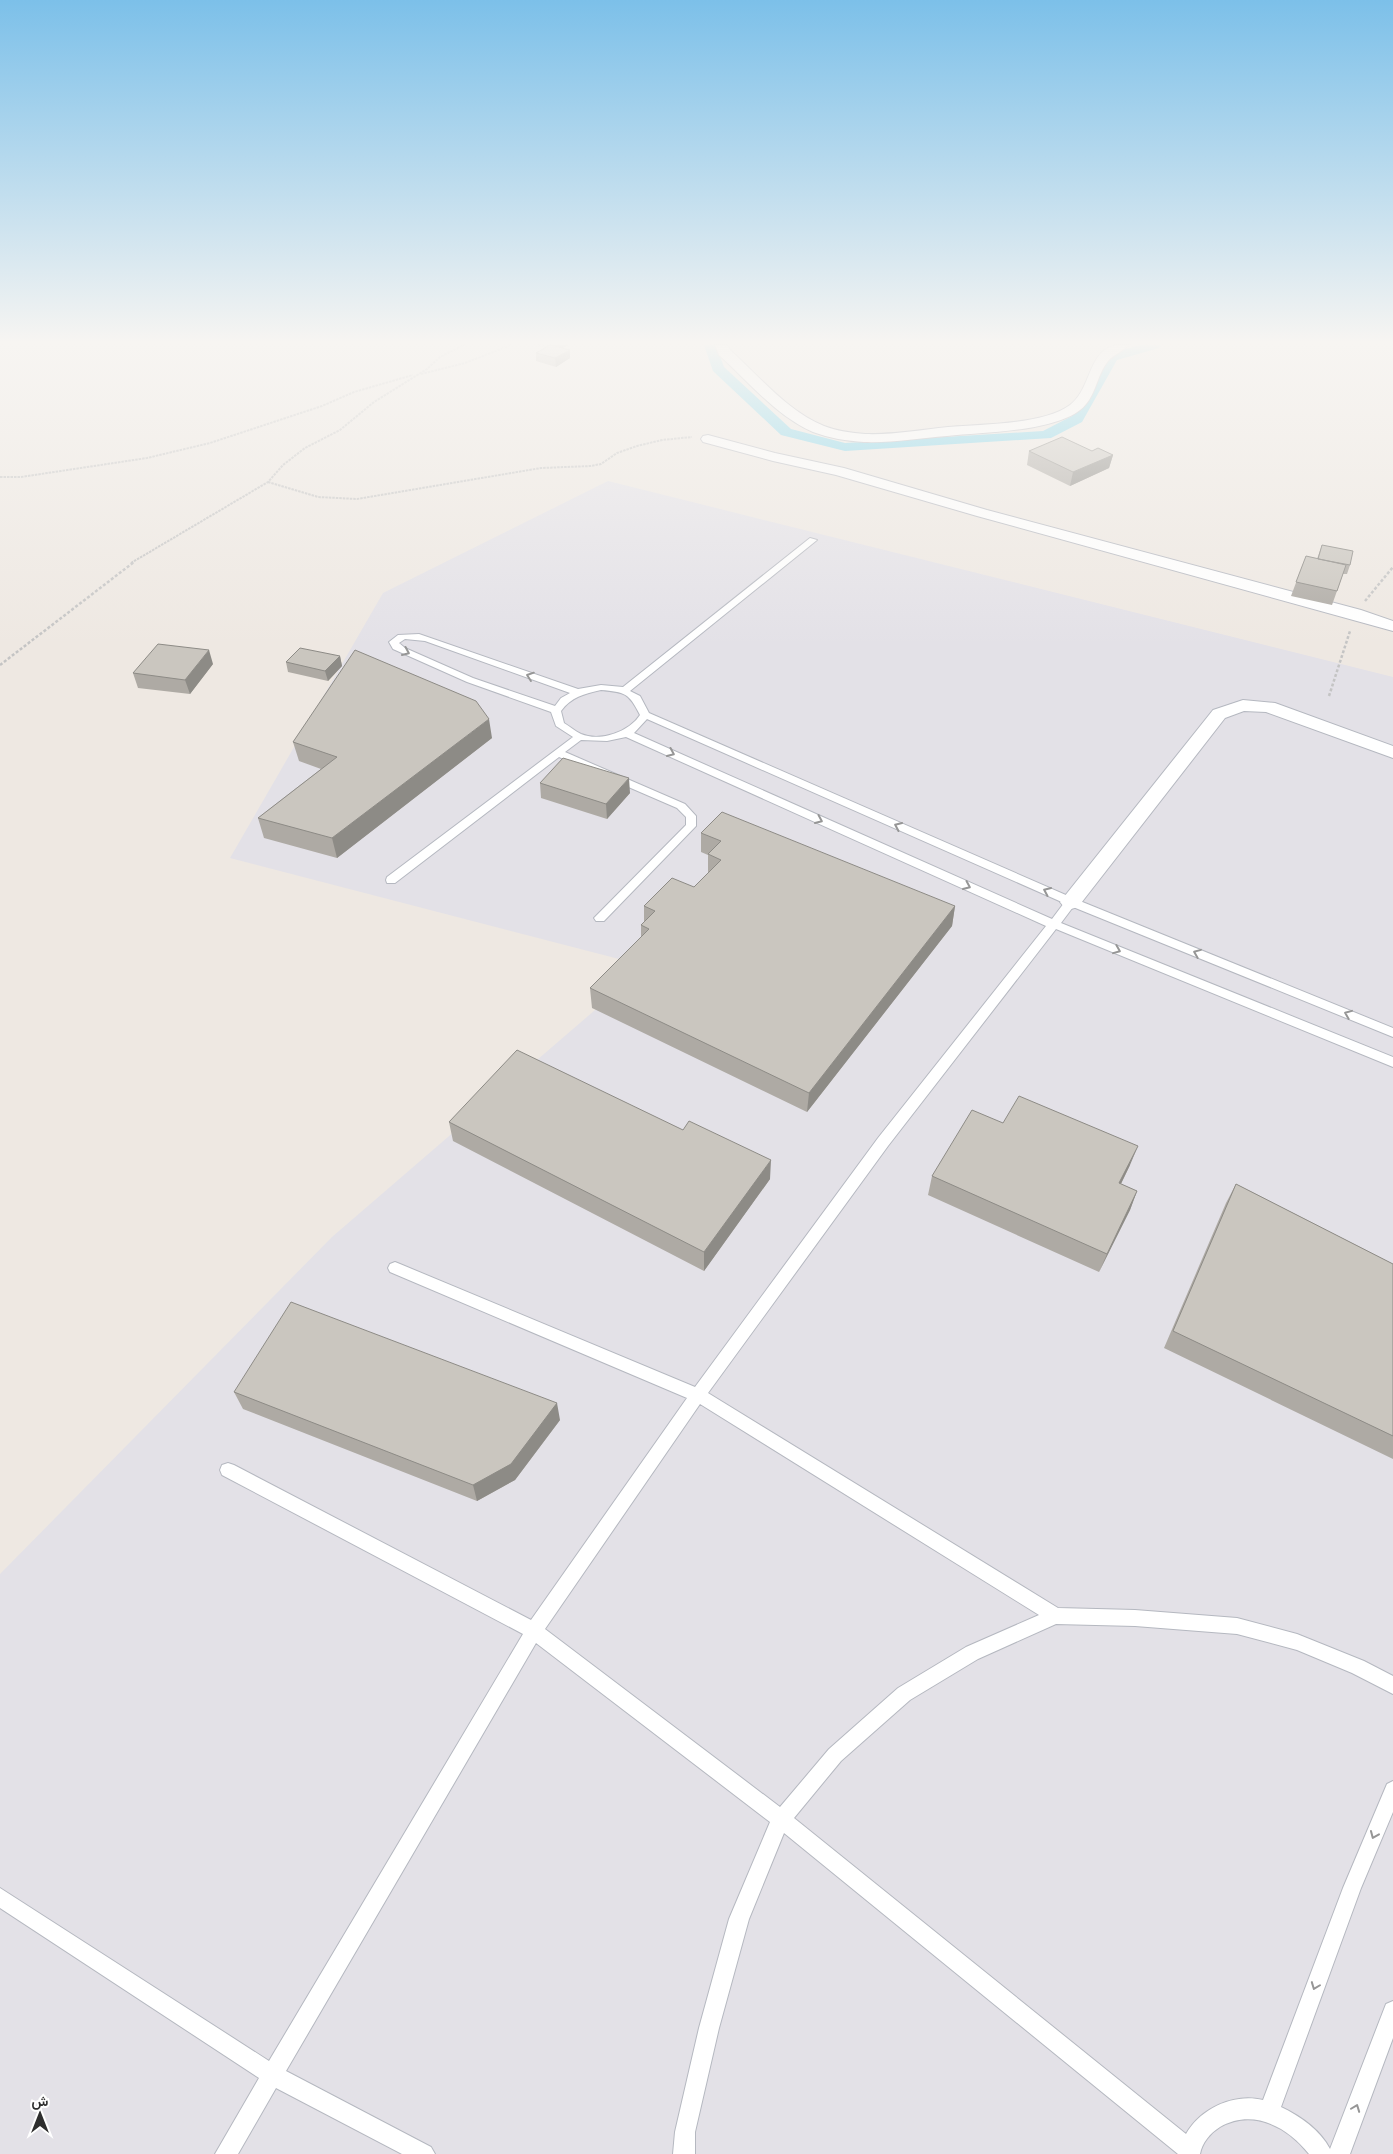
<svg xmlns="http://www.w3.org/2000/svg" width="1393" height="2154" font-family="Manrope,Vazirmatn,sans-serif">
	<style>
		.industrial { fill: #e3e1e7 }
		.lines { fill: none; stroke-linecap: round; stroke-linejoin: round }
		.canal { fill: #7bd3ea; fill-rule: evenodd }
		.lane-casing { stroke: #b5b8c0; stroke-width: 2 }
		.street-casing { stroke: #b5b8c0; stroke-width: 2 }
		.path-far1 { stroke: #c4c4c4; stroke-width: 2; stroke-dasharray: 2.5 1; stroke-linecap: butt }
		.path { stroke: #c4c4c4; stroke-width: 2.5; stroke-dasharray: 3 2; stroke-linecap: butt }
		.lane { fill: #fff; fill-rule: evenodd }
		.street { fill: #fff; fill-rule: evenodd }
		.wall { fill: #aeaaa4 }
		.shaded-wall { fill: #8d8b86 }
		.building { fill: #cac6bf; stroke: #8d8b86 }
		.oneway { stroke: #969696 }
	</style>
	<rect width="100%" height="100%" fill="#eee8e2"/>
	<path class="industrial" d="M608,481l785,196v1477h-1393v-580l332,-337 314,-271 -416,-108 153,-265z"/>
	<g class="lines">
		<path class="canal" d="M704,345h12l8,22 67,62 54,14 198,-12 29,-15 35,-62 34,-9h19l-1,3 -42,12 -35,62 -31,16 -206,13 -64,-16 -68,-64z"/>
		<g class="lane-casing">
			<path id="lane" d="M810,538l7,2 -187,151 10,5 9,17 426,186 318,129v9l-320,-130 -12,16 332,134v10l-337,-138 -168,217 -180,247 350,215 77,2 102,8 60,16 67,27 29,15v18l-41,-21 -55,-23 -60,-16 -102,-8 -79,-2 -78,35 -68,41 -69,61 -47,57 392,316c15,-26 48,-41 77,-34l80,-212 44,-104 6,-3v31l-32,76 -80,219c19,9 39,23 49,42l56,-145 7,-3v37l-43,116h-41c-21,-27 -56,-46 -89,-27 -10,6 -18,16 -20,27h-22l-394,-321 -35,86 -30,109 -24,104v22h-22l2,-22 24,-104 30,-109 41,-97 -234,-179 -250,428 145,76 4,7h-33l-126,-66 -38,66h-23l44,-76 -259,-170v-20l269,173 254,-427 -301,-159 -2,-5 2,-5 6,-2 6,2 297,155 156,-222 -297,-126 -2,-4 2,-4 5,-2 5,2 295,123 183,-249 168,-212 -420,-189 -19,4 -26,-1 -16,12 120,52 11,12v10l-92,95h-8l-2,-3 92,-93v-8l-9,-9 -118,-51 -164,126h-8l-1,-3 1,-3 186,-140 -17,-11 -5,-14 -84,-30 -74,-33 -4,-7 9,-7 21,-1 159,55 23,-4 22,2zM405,639l20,2 145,52 -9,5 -6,8 -82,-28 -68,-30 -6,-5zM601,690c24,2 28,3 39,25 -11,17 -40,27 -59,19 -6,-3 -12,-8 -17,-11l-3,-12c10,-14 23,-17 40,-21zM647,719l417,184 -12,16 -418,-186zM700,1404l339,211 -73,32 -68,41 -69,61 -49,58 -235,-178z"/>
		</g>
		<g class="street-casing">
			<path id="street" d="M715,345h12l3,5c29,26 57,61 94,76 13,5 27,7 41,8 28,1 55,-4 83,-7 33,-3 95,-2 122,-22 25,-19 16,-64 58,-60 -5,7 -14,9 -20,16 -12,15 -12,37 -28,49 -28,22 -97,22 -133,26 -27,2 -55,7 -83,6 -17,-1 -35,-4 -51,-10 -37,-16 -65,-51 -94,-77z
				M708,435l67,18 69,15 143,42 374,100 32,11v10l-416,-115 -141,-41 -63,-14 -70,-19 -2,-3 2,-3z
				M1243,700l32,3 118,43v12l-127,-46 -22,-1 -19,7 -147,189 -7,2 -7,-2 -4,-5 4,-5 149,-187z"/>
		</g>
		<path class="path-far1" d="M538,345l11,3
			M421,374l44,-11 46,-18
			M0,477h21l126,-19 63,-15 112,-37 32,-14 59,-17
			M268,482l50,15 39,2 184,-31 50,-2 10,-2 16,-11 20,-7 25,-6 30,-3
			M131,563l137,-81 15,-17 22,-17 35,-18 34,-28 53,-33 13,-12 24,-12"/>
		<path class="path" d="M1365,601l28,-34
			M0,665l134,-103
			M1329,696l21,-65"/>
		<use href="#lane" class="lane"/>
		<use href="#street" class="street"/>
	</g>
	<path class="wall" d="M548,345h20l-6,3 8,2v8l-14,9 -20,-6v-8z
		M1029,451h63l21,4 -4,13 -39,18 -43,-21z
		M1322,545l28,20 -3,9h-4l-11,31 -41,-9 15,-40 11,3z
		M340,656l2,10 -14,15 -40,-9 -2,-10z
		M213,664l-23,30 -52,-6 -5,-15z
		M492,738l-155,120 -73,-20 -6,-20 63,-49 -22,-8 -6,-19z
		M540,783l90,10 -23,26 -66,-21z
		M701,833l254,73 -3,20 -145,186 -215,-104 -2,-20 51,-51v-12l3,-3v-16l50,-19 14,-14v-18l-7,-3z
		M449,1122l234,8 87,49 -66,92 -251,-130z
		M1003,1123l127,42 -9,19 16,7 -7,19 -31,62 -171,-77 4,-19z
		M1236,1184l157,80v195l-229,-111 62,-145z
		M234,1392l326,28 -45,60 -38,21 -234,-92z"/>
	<path class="shaded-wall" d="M560,345h8l-7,4z
		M570,350v8l-14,9 -1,-9z
		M1113,455l-4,13 -39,18 3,-14z
		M209,650l4,14 -23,30 -5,-14z
		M340,656l2,10 -14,15 -3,-10z
		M489,719l3,19 -155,120 -5,-20z
		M629,778l1,15 -23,26 -1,-15z
		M955,906l-3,20 -145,186 2,-19z
		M1138,1146l-8,19 -18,37 7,-19z
		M771,1160l-1,19 -66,92v-19z
		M1137,1191l-7,19 -31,62 8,-18z
		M557,1403l3,17 -45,60 -38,21 -4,-16z"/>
	<path class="building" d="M550,345h1l19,5 -15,8 -19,-5z
		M1062,437l30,14 6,-3 15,7 -40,17 -44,-21z
		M1322,545l31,6 -3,14 -32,-6z
		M1306,556l40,9 -9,26 -41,-9z
		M158,644l51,6 -24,30 -52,-7z
		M300,648l40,8 -15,15 -39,-9z
		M355,650l121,51 13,18 -157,119 -74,-20 79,-61 -44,-15z
		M563,758l66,20 -23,26 -66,-21z
		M722,812l233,94 -146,187 -219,-105 59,-59 -8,-4 14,-14 -11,-5 28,-28 22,9 27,-27 -13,-6 13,-13 -20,-8z
		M517,1050l166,80 6,-9 82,39 -67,92 -255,-130z
		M1019,1096l119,50 -19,37 18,8 -30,63 -175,-78 40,-66 31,13z
		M1236,1184l157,80v172l-220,-105z
		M291,1302l266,101 -46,61 -38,21 -239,-93z"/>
	<defs><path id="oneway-chevron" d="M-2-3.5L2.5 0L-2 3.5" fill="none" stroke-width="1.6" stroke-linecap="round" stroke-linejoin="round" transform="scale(1.25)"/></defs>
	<g class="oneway">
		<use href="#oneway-chevron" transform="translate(406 652) rotate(24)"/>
		<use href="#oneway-chevron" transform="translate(530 676) rotate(-161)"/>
		<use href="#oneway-chevron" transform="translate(671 753) rotate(24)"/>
		<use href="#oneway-chevron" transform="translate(819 820) rotate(24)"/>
		<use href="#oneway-chevron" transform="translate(898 826) rotate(-156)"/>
		<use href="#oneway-chevron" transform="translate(967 886) rotate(24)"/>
		<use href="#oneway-chevron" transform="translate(1047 891) rotate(-156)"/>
		<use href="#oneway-chevron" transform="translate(1117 950) rotate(22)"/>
		<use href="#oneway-chevron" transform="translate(1197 953) rotate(-158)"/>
		<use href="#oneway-chevron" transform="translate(1348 1014) rotate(-158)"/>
		<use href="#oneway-chevron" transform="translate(1374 1835) rotate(113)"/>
		<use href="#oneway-chevron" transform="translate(1315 1986) rotate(111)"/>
		<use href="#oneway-chevron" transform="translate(1356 2108) rotate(-69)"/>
	</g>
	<linearGradient id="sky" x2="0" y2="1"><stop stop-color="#7cc0e9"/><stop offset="0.53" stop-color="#f7f5f2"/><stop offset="1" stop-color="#f7f5f2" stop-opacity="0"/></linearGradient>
	<rect width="1393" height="646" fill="url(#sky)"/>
	<g transform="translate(40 2114)" stroke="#ffffff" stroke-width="4" paint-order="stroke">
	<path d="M0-4L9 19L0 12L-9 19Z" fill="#2e2e2e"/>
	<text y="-8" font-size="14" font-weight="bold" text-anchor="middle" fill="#2e2e2e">ش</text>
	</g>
</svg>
